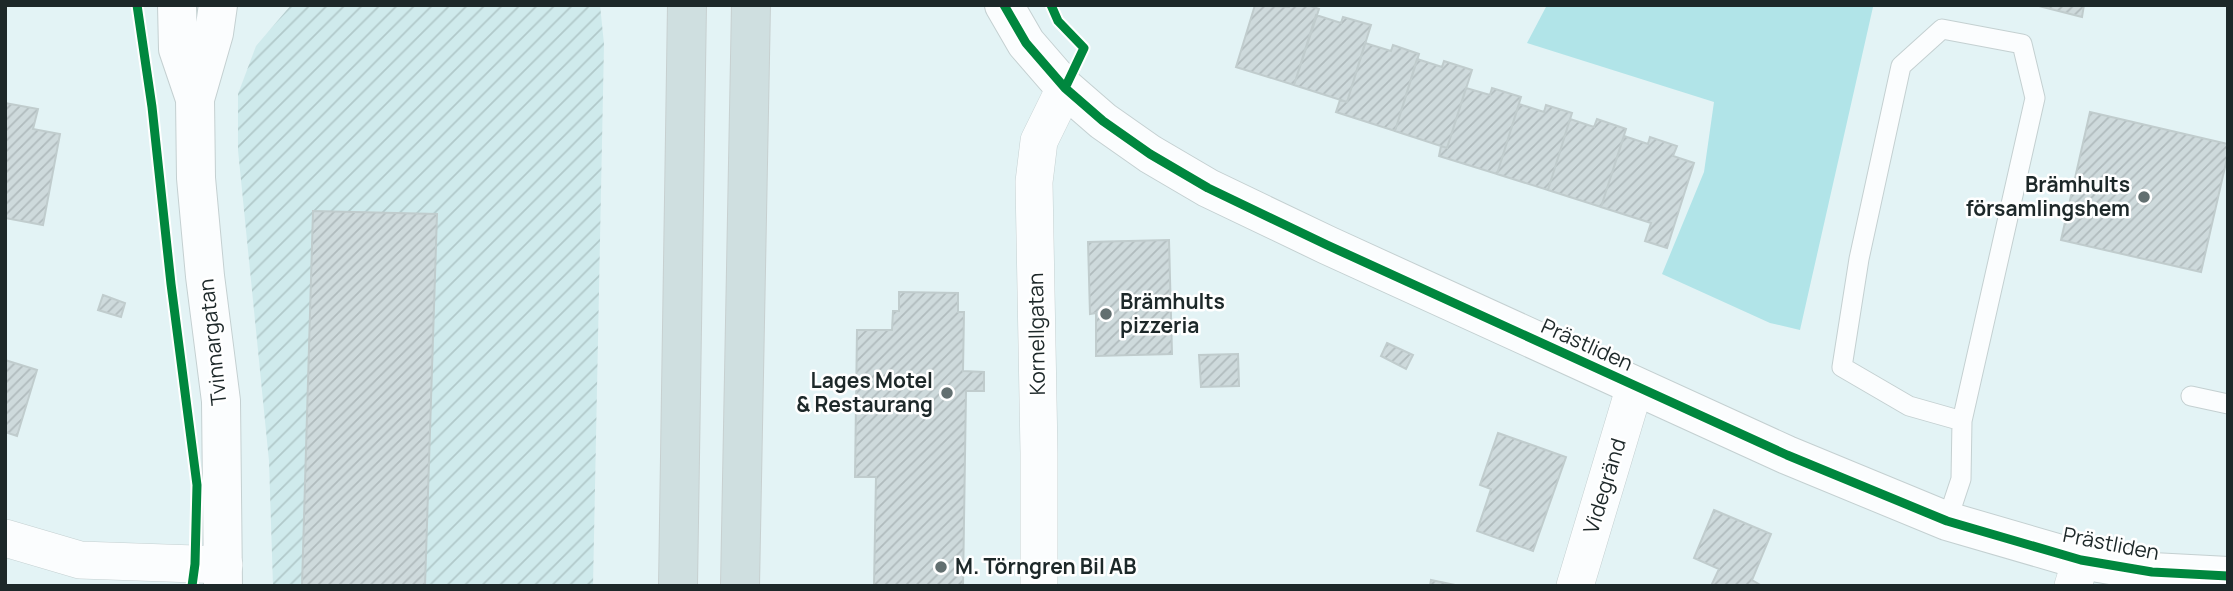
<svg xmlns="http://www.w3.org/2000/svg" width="2233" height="591" font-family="Manrope,sans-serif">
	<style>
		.industrial { fill: url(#industrial-furrows) }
		.green { fill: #b1e4e8 }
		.building { fill: url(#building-hatch); stroke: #c0cccd; stroke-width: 2 }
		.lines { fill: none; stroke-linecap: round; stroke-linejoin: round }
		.lane-casing { stroke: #c4d0d1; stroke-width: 21 }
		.street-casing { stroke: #c4d0d1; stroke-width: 38 }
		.secondary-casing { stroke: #c4d0d1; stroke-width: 40 }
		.highway-casing { stroke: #c7d0d0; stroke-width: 40 }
		.lane { stroke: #fbfdfe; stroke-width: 19 }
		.street { stroke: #fbfdfe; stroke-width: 37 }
		.secondary { stroke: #fbfdfe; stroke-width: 38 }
		.highway { stroke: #cfdfe0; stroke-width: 38 }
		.cycleway-casing { stroke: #fff; stroke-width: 13 }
		.cycleway { stroke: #00873e; stroke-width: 9 }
		.poi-dot { fill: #626f70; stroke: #fff; stroke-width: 2.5 }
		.labels { text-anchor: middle; stroke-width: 5; stroke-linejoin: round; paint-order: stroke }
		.poi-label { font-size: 21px; font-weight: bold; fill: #1d2829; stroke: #fff; text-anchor: end }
		.street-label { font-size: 21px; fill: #1d2829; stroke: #fff }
	</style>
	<defs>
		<pattern id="industrial-furrows" width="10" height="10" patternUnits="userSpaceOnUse" patternTransform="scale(1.75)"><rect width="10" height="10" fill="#cfeaec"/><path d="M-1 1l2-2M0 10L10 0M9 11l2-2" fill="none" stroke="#b1c9ca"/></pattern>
		<pattern id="building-hatch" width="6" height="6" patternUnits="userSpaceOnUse" patternTransform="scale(1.75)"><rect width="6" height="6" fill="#cedadc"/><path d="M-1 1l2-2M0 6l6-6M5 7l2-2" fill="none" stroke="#b0bbbd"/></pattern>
	</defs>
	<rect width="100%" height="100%" fill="#e3f3f5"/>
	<path class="industrial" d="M291,5h309l4,39 -11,542h-320l-4,-125 -31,-311v-56l18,-48z"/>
	<path class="green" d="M1547,5l326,2 -73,323 -30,-7 -108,-49 42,-102 10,-70 -187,-59z"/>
	<path class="building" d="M1255,5l34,2 1,-2h17l12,4 -25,76 -58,-18z
		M2035,5h49l-2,12z
		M1316,15l25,8 2,-6 28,8 -24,77 -53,-17z
		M1365,43l26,8 2,-6 26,9 -24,77 -59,-19 4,-12 7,2z
		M1417,59l25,8 2,-6 28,9 -25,78 -52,-17z
		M1466,88l24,7 2,-7 29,9 -24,77 -58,-18 2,-10 6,2z
		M5,103l33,6 -5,20 27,5 -17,91 -38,-7z
		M1519,104l25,8 2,-7 26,8 -24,77 -51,-16z
		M2090,112l138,32v10l-27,118 -140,-32z
		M1570,119l24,8 3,-8 29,10 -25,78 -53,-17z
		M1624,136l24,8 2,-7 27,9 -4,10 21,7 -27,85 -22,-7 6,-18 -50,-16z
		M313,211l124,3 -12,372h-123z
		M1169,240l3,114 -76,2v-43l-6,1 -2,-72z
		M899,292l59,1v19h6l-1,59 21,1v19h-18l-3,195h-89l2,-109h-21l2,-147h35l1,-19h6z
		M103,295l22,8 -4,14 -23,-7z
		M1387,343l26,12 -7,14 -25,-13z
		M1238,354l1,32 -38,1 -2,-32z
		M5,360l32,10 -20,66 -12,-4z
		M1498,433l68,24 -33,94 -56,-20 14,-42 -11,-4z
		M1714,510l57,24 -19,46 10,6h-51l8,-17 -25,-11z
		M1431,580l29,6h-30z"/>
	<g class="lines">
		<g class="lane-casing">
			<path id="lane" d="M2191,396l37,8
				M1947,521l14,-42 1,-58 73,-323 -13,-54 -80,-15 -41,37 -42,193 -17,108 67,39 53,15"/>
		</g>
		<g class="street-casing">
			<path id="street" d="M5,538l75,22 144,5
				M1039,586v-133l-5,-271 5,-41 26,-53
				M1575,586l60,-200
				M2073,586l8,-26"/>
		</g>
		<g class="secondary-casing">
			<path id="secondary" d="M177,5l1,44 17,50
				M218,5l-4,28 -19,66 1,79 9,98 16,125 2,185
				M1004,5l22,38 39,45 38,33 47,33 58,34 119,57 460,210 160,66 134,39 71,12 76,4"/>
		</g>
		<g class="highway-casing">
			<path id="highway" d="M678,586l9,-581
				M740,586l11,-581"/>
		</g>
		<use href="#lane" class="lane"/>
		<use href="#street" class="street"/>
		<use href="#secondary" class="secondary"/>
		<use href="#highway" class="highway"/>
		<g class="cycleway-casing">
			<path id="cycleway" d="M137,5l15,102 19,177 26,201 -2,79 -3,22
				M1004,5l22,38 39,45 38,33 47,33 58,34 119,57 460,210 160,66 134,39 71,12 76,4
				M1051,5l7,16 26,27 -19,40"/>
		</g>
		<use href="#cycleway" class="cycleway"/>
	</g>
	<g class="poi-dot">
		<circle cx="2144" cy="197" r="7"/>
		<circle cx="1106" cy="314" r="7"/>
		<circle cx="947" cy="393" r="7"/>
		<circle cx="941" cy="567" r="7"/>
	</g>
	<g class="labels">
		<g class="poi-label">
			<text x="2130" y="192">Brämhults<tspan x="2130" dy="24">församlingshem</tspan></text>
			<text x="1120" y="309" text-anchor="start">Brämhults<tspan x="1120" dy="24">pizzeria</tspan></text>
			<text x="933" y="388">Lages Motel<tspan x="933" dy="24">&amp; Restaurang</tspan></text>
			<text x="955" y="574" text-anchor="start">M. Törngren Bil AB</text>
		</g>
		<g class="street-label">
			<text transform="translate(1037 334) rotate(-91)" y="7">Kornellgatan</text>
			<text transform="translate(213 342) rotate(-96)" y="7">Tvinnargatan</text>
			<text transform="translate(1587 345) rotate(24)" y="7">Prästliden</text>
			<text transform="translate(1605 486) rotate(-73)" y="7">Videgränd</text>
			<text transform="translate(2111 544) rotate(11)" y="7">Prästliden</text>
		</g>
	</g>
	<rect width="2233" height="591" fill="none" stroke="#1d2829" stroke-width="14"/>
</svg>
